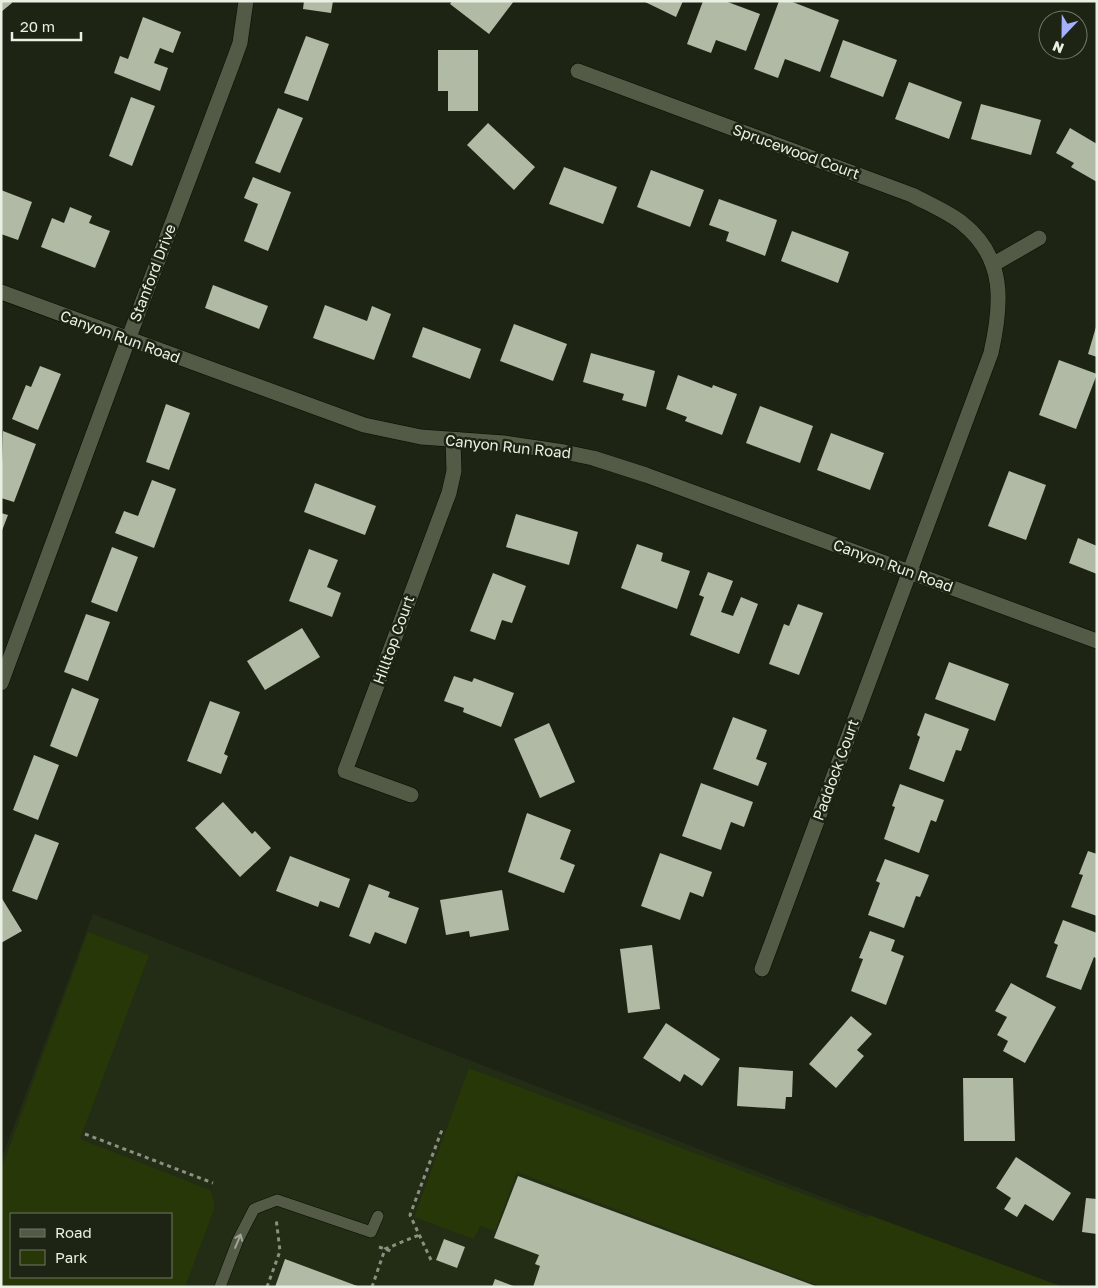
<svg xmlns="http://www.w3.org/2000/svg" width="1098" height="1288" font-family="'Golos Text',sans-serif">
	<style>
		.built { fill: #232c14; fill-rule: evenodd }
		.green { fill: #283708; fill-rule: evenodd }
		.building { fill: #b0baa4 }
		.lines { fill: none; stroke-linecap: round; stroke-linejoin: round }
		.lane-casing { stroke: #070d01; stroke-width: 12 }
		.street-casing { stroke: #070d01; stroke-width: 16 }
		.path { stroke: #8a9082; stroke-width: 3; stroke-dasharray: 4 4; stroke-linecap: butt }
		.lane { stroke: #535b47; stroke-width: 11 }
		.street { stroke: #535b47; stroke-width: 15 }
		.oneway { stroke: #9fa696 }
		.labels { text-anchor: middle; stroke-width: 5; stroke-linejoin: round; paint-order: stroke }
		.street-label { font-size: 15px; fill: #ebf0e5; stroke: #1d2413 }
	</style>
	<rect width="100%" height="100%" fill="#1d2413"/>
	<path class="built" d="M93,914l776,301 -27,72h-841v-127zM11,1214h160v63h-160z"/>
	<path class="green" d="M88,932l61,23 -69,184 130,51 4,12v7l-29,78h-184v-117zM11,1214h160v63h-160z
		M469,1068l398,150 2,-3 194,72h-241l-305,-115 -22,59 -15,-5 -6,13 -60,-22z"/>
	<path class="building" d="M1,1h10l1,2 -11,9z
		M304,1h29l-2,12 -28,-4z
		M452,1h62l-25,33 -39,-30z
		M643,1h40l-7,16z
		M703,1h22l35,13 -14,37 -30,-11 -5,13 -24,-9z
		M779,1h11l49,19 -19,52 -35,-13 -7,19 -24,-9z
		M143,17l38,15 -8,21 -13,-5 -6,15 14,5 -8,23 -46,-18 6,-17 8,3z
		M306,36l23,8 -21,57 -24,-8z
		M843,40l54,20 -14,37 -53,-20z
		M438,50h40v61h-30v-20h-10z
		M909,82l53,20 -13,37 -54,-20z
		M131,97l24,9 -23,60 -23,-10z
		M981,104l60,16 -10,35 -60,-16z
		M278,108l25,10 -23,55 -25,-10z
		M488,123l47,44 -21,23 -47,-45z
		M1070,128l27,16v38l-26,-15 3,-4 -18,-10z
		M564,167l53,20 -14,37 -54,-20z
		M651,170l53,20 -14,37 -53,-20z
		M253,177l38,15 -23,59 -24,-10 14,-37 -14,-6z
		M1,190l31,12 -14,38 -17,-6z
		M719,199l58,21 -12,36 -39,-15 3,-9 -20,-7z
		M70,207l22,9 -3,7 21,8 -15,37 -54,-21 11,-29 12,5z
		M792,231l57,21 -11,31 -57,-22z
		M213,285l55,21 -9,23 -54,-21z
		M325,305l42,16 5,-15 19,8 -17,46 -61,-22z
		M514,324l53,20 -14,37 -53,-20z
		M423,327l58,22 -11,30 -58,-22z
		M1096,327h1v30l-9,-3z
		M591,353l64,18 -9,36 -24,-7 2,-6 -41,-12z
		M1059,360l38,14 -21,55 -37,-14z
		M40,366l21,8 -23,56 -26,-11 14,-34 5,2z
		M678,375l34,13 1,-3 24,9 -15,41 -37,-14 2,-4 -21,-8z
		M166,404l24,9 -21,57 -23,-8z
		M760,406l53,20 -13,37 -54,-20z
		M3,431l33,13 -22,58 -13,-4z
		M831,433l53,20 -14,37 -53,-20z
		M1009,471l37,14 -20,55 -38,-14z
		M152,480l24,9 -22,59 -39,-15 9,-22 14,5z
		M315,483l61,23 -11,29 -61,-23z
		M1,513l7,2 -7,18z
		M516,514l62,18 -9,33 -63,-18z
		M1078,538l19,8v28l-28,-11z
		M637,544l26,9 -2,8 29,10 -13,38 -56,-21z
		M112,547l26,10 -21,55 -26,-10z
		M309,549l29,11 -11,27 14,6 -9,24 -43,-16z
		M708,572l25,9 -12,31 12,4 8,-19 17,7 -19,50 -49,-19 14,-38 -5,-2z
		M493,573l33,13 -14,37 -10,-3 -7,20 -25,-9z
		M798,604l25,9 -24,62 -30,-11 15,-40 5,2z
		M86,614l24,8 -22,59 -24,-9z
		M302,628l18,29 -55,33 -18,-29z
		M949,662l60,22 -14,37 -60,-22z
		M454,676l18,6 2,-4 40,15 -13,34 -38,-15 1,-4 -20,-7z
		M72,688l27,11 -22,58 -27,-11z
		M210,701l30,11 -16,42 4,2 -7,18 -34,-13z
		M925,713l44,16 -8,22 -5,-1 -12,32 -35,-13 11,-32 -3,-2z
		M733,717l34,13 -11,29 11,4 -9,23 -45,-17z
		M549,723l26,59 -35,16 -26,-59z
		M34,755l25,10 -21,55 -25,-10z
		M701,783l52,19 -9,25 -13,-5 -10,28 -39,-14z
		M900,784l44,16 -8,22 -5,-2 -12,33 -35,-14 11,-32 -3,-1z
		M223,802l29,32 3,-3 16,17 -31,29 -45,-49z
		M527,813l44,17 -11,29 15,6 -11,28 -56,-21z
		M35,834l24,9 -22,57 -25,-9z
		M1088,851l9,3v62l-26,-9 12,-32 -4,-1z
		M660,853l52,19 -9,25 -13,-5 -10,28 -39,-14z
		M290,856l60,23 -11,29 -19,-7 -2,6 -42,-16z
		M885,859l44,16 -9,22 -4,-1 -12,32 -36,-13 12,-32 -4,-2z
		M369,884l21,8 -2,5 31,11 -13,36 -31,-12 -5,12 -21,-8z
		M502,890l7,40 -39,7 -1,-6 -23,4 -6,-35z
		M1,897l21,34 -21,12z
		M1063,920l34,13v26l-3,-2 -13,33 -35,-13 12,-32 -4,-2z
		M870,931l25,9 -4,11 13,5 -18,49 -35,-14 12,-32 -4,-1z
		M652,945l8,64 -32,4 -8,-64z
		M1011,983l45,24 -31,56 -22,-12 5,-10 -11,-6 10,-18 -12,-6z
		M851,1016l21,18 -15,16 7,6 -28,32 -27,-24z
		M666,1023l54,36 -18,27 -18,-12 -4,8 -37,-24z
		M739,1067l54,4 -1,26h-6l-1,12 -48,-3z
		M963,1078h50l2,63h-51z
		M1016,1157l55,36 -18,28 -28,-17 -8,13 -13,-8 7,-11 -15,-10z
		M518,1176l300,111h-285l7,-21 -5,-2 4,-9 -45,-17z
		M1086,1198l11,1v35l-15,-2z
		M444,1239l21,8 -8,21 -21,-8z
		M285,1259l75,28h-85z
		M495,1279l21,8h-24z"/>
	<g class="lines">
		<g class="lane-casing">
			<path id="lane" d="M220,1287l18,-47 16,-31 23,-9 94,32 7,-16"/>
		</g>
		<g class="street-casing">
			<path id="street" d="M578,71l334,124c17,9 36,17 50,28 44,35 40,81 29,130l-229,616
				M994,264l45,-26
				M1,292l363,133 57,12 83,6 60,9 29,6 53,17 451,166
				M1,683l127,-343 104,-275 8,-22 6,-42
				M411,795l-66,-24 104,-278 5,-22 -1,-30"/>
		</g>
		<path class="path" d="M85,1134l128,49
			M379,1247l15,5
			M431,1260l-21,-45 33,-88
			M267,1287l13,-36 -4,-33
			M372,1287l13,-38 34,-14"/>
		<use href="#lane" class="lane"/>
		<use href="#street" class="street"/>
	</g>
	<defs><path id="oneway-shaft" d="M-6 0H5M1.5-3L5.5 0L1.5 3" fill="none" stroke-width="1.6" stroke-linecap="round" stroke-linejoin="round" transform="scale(1.25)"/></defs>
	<use class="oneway" href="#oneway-shaft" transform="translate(238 1241) rotate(-67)"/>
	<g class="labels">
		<g class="street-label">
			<text transform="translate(796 152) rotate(20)" y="5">Sprucewood Court</text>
			<text transform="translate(153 273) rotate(-69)" y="5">Stanford Drive</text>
			<text transform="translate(120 337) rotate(20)" y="5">Canyon Run Road</text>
			<text transform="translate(508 447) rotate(6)" y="5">Canyon Run Road</text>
			<text transform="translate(893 566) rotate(20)" y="5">Canyon Run Road</text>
			<text transform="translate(394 640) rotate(-70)" y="5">Hilltop Court</text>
			<text transform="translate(836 770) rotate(-70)" y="5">Paddock Court</text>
		</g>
	</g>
	<rect width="1098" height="1288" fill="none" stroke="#ebf0e5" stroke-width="5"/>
	<rect x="10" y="1213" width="162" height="65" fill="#1d2413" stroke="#6f7667"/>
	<rect x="20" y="1229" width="25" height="8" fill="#535b47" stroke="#6f7667"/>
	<text x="55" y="1238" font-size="15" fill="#ebf0e5">Road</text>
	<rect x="20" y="1250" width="25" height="15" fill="#283708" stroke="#6f7667"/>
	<text x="55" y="1263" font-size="15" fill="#ebf0e5">Park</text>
	<g transform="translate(1063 35) rotate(202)"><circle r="24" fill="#1d2413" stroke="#6f7667"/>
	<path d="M0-4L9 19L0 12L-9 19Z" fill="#a5b1fc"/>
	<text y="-8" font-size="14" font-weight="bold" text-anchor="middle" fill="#ebf0e5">N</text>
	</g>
	<path d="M12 32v8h69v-8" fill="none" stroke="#ebf0e5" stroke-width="2.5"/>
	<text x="20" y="32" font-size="15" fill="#ebf0e5" stroke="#1d2413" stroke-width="4" paint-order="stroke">20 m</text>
</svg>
